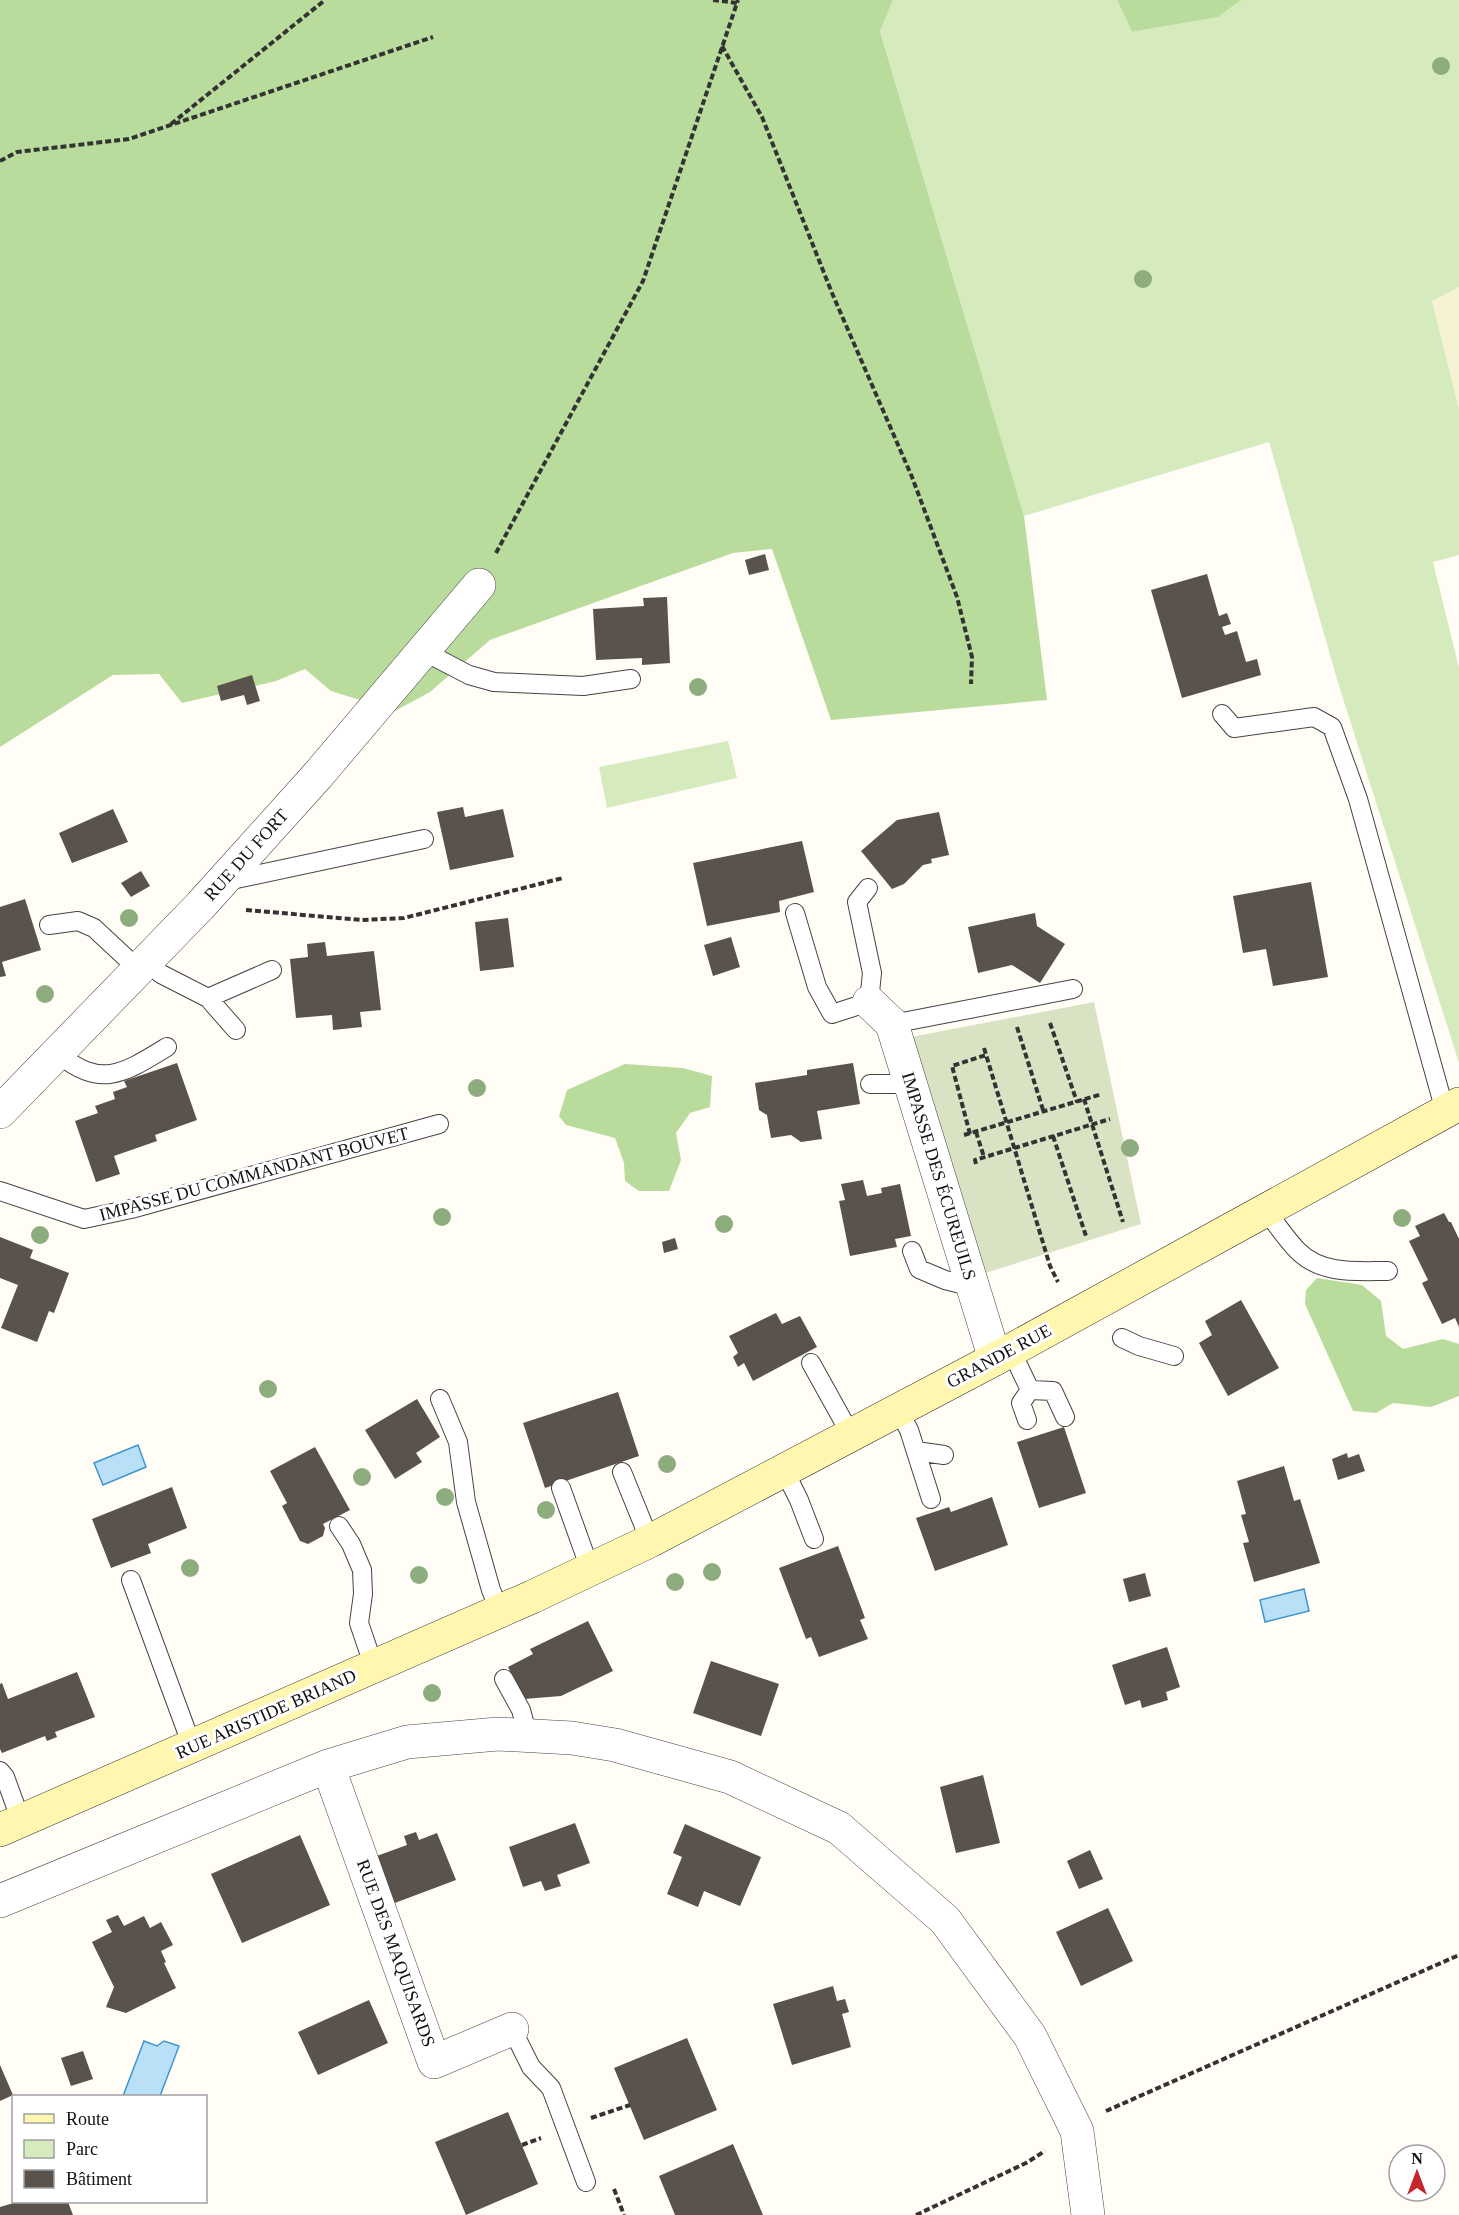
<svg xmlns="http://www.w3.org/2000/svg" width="1459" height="2215" font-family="Georgia,serif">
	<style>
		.farmland { fill: #f6f3d4 }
		.green { fill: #d5ebbd }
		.forest { fill: #b9dc9c }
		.cemetery { fill: #d9e3c4 }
		.water { fill: #b9e0f7; stroke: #3f96cf; stroke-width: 1.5 }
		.building { fill: #5a524d }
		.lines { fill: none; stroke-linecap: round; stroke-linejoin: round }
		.lane-casing { stroke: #444; stroke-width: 20 }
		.street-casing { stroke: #444; stroke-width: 34 }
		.secondary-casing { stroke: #333; stroke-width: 34 }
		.path { stroke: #333; stroke-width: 4; stroke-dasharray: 6 3; stroke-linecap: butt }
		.lane { stroke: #fff; stroke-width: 18 }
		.street { stroke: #fff; stroke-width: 33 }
		.secondary { stroke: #fff6b0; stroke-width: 33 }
		.tree { fill: #8dad7f }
		.labels { text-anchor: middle; stroke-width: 6; stroke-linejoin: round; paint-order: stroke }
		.street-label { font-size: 18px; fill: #111; stroke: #fff }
	</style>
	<rect width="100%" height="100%" fill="#fffdf5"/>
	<path class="farmland" d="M1459,287v122l-27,-108z"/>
	<path class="green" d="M893,0h224l15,32 86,-15 23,-17h218v287l-27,14 27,108v146l-26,7 26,106v395l-120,-377 -70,-244 -245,74 -144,-486z
		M728,741l9,37 -130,30 -8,-41z"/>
	<path class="forest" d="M0,0h893l-13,31 144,485 23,184 -216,20 -59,-171 -39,4 -243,87 -60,52 -35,19 -64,-20 -26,-22 -29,12 -94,22 -23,-29 -46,1 -113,72z
		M1117,0h124l-23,17 -86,15z
		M625,1064l58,4 29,8 -2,31 -20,6 -14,20 5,27 -12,31h-30l-14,-10 -1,-18 -9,-25 -49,-13 -7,-9 8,-26z
		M1317,1278l45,7 19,16 5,35 17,13 40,-10 16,5v52l-28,11 -38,-4 -17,10 -23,-2 -48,-107 1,-14z"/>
	<path class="cemetery" d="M1094,1002l47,222 -162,51 -68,-238z"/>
	<path class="water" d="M138,1445l8,22 -43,18 -9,-22z
		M1304,1589l5,22 -44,11 -5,-22z
		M144,2041l13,5 7,-5 15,5 -19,50h-37z"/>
	<path class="building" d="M765,554l4,16 -20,5 -4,-15z
		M1207,574l12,42 8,-3 4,11 -9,3 3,8 12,-4 9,31 11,-3 4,16 -79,23 -31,-108z
		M667,597l3,66 -28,2v-7l-46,2 -3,-51 51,-3 -1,-8z
		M252,675l8,26 -13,4 -3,-10 -23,6 -4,-15z
		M463,807l2,10 38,-8 11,48 -64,13 -13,-58z
		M113,809l15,33 -56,21 -13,-30z
		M939,812l10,43 -18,4 1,4 -9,2 -19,19 -12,5 -31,-38 36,-31z
		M802,841l12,51 -35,9 1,11 -73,14 -14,-63z
		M141,871l9,15 -19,11 -10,-14z
		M1311,882l17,95 -55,9 -7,-37 -23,4 -10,-57z
		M25,899l16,51 -39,12 4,14 -6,1v-70z
		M1035,913l2,13 28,18 -25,39 -28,-18 -34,8 -10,-46z
		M508,918l6,49 -34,4 -5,-49z
		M731,937l9,30 -27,9 -9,-31z
		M325,942l2,14 47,-5 7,59 -21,2 2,15 -29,3 -1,-15 -36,3 -6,-59 18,-2 -1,-13z
		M177,1063l20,57 -42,15 2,6 -43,15 6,18 -24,8 -21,-61 23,-8 -3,-7 20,-7 -2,-7 14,-5 -3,-6z
		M853,1063l7,41 -43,7 5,28 -21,3 -10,-7 -20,3 -4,-23 -8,-5 -4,-27 52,-8v-5z
		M863,1180l4,16 15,-3 -1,-5 19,-4 11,52 -16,3 2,8 -47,9 -11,-55 6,-1 -4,-16z
		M1444,1213l5,9h2l8,17v88l-4,-9 -13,6 -20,-41 6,-3 -19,-39 11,-5 -5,-10z
		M0,1237l33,13 -3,8 39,15 -15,40 -5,-2 -12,31 -36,-14 17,-43 -18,-7z
		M675,1238l3,11 -14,4 -2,-11z
		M1241,1300l38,68 -51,28 -29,-53 13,-8 -7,-14z
		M776,1313l6,11 18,-8 17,31 -64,34 -9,-18 -6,4 -5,-10 5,-4 -9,-17z
		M618,1392l21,64 -94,32 -22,-65z
		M417,1399l23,38 -24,16 6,9 -27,17 -30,-49z
		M1064,1427l22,66 -47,15 -22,-66z
		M315,1447l35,63 -27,14 2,4 -2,8 -15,8 -8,-3 -18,-35 5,-3 -17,-32z
		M1347,1453l1,5 11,-4 6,17 -27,9 -6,-21z
		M1284,1466l10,35 6,-2 20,64 -66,19 -11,-39 6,-1 -8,-27 5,-1 -9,-33z
		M172,1487l15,41 -39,16 3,9 -40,15 -19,-49z
		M992,1497l16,48 -73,26 -19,-53 33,-11 2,5z
		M838,1546l27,72 -5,2 8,19 -49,18 -8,-20 -5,2 -27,-71z
		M1145,1573l6,23 -22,6 -6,-23z
		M588,1621l25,50 -52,25 -37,3 -16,-32 25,-13 -3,-5z
		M1167,1647l13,40 -14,5 2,8 -26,8 -2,-8 -15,5 -13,-40z
		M711,1661l68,23 -18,52 -68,-23z
		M77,1672l18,45 -40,15 2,5 -10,4 -2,-5 -43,17 -2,-4v-65l2,-1 6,16z
		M983,1775l17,68 -44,10 -16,-66z
		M575,1823l15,40 -33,12 4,11 -16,5 -4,-10 -18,6 -14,-40z
		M685,1824l76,33 -21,49 -36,-15 -6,16 -31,-13 15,-37 -9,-4z
		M416,1832l3,8 18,-7 19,47 -64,24 -18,-47 33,-12 -3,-9z
		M300,1835l30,70 -88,38 -31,-69z
		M1090,1850l13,29 -24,10 -12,-28z
		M1108,1908l25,53 -52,25 -25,-54z
		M118,1915l6,11 20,-10 6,12 11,-6 12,23 -12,6 5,11 -2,1 12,25 -50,25 -20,-6 8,-20 -22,-45 20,-10 -6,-12z
		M833,1986l4,15 8,-2 4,13 -7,2 9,33 -59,18 -19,-61z
		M369,2000l19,43 -70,32 -20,-43z
		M687,2038l30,72 -73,30 -30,-72z
		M83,2051l10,28 -22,7 -10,-28z
		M0,2065l13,30 -13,6z
		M508,2112l30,72 -72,31 -31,-73z
		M733,2144l30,71h-88l-16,-39z
		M17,2202h51l5,13h-73v-8z"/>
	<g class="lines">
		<g class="lane-casing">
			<path id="lane" d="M423,651l46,24 25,7 89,4 48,-7
				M1222,714l12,14 80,-11 18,10 26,72 87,312
				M227,881l197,-42
				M795,913l22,74 15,27 37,-12 3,-29 -15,-71 11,-14
				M49,925l29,-4 16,7 44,41
				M146,962l15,12 47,24 64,-28
				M208,998l28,32
				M892,1024l181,-35
				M57,1053c44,36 66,21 110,-6
				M870,1084h40
				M0,1191l84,28 47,-10 308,-85
				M1265,1210c11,13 21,29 33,41 24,24 60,20 90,20
				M912,1251l7,18 26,11 28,7
				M1122,1338l17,8 35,10
				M1011,1350l19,40 23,1 12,26
				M811,1363l40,72
				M440,1399l18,43 8,60 25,88 9,22
				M898,1410l11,20 22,69
				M1027,1420l-6,-17 9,-13
				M916,1451l28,4
				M784,1470l15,30 15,39
				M622,1472l28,69
				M561,1488l29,81
				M339,1526l12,18 11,26 1,24 -4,29 15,44
				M131,1580l61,166
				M504,1679l17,31 7,26
				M0,1771l5,6 16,44
				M512,2029l19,38 20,21 35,94"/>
		</g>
		<g class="street-casing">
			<path id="street" d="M869,1002l23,22 103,335
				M0,1112l200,-206 118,-131 161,-190
				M328,1766l106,296 78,-33
				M0,1901l328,-135 79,-24 91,-8 74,4 43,7 115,32 109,51 106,92 85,116 47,95 11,84"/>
		</g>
		<g class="secondary-casing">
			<path id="secondary" d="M0,1830l532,-233 118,-56 345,-182 464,-255"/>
		</g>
		<path class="path" d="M713,0l24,3
			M722,46l40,71 70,176 80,184 45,120 15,60 -1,27
			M171,124l154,-124
			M0,161l17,-9 112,-13 304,-102
			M496,553l147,-272 95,-281
			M246,910l116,10 42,-2 159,-40
			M1050,1023l27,79
			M1017,1027l27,86
			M984,1048l66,218 8,16
			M1084,1099l39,123
			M976,1132l8,25
			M970,1134l-18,-68 34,-11
			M964,1135l138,-41
			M1053,1136l33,100
			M976,1164l-1,-4 135,-41
			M1106,2111l353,-156
			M591,2118l39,-13
			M522,2145l19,-7
			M614,2189l10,26
			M916,2215l110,-52 19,-12"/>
		<use href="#lane" class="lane"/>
		<use href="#street" class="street"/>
		<use href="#secondary" class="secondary"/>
	</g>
	<g class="tree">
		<circle cx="1441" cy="66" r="9"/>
		<circle cx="1143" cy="279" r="9"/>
		<circle cx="698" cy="687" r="9"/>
		<circle cx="129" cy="918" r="9"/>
		<circle cx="45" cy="994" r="9"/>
		<circle cx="477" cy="1088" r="9"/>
		<circle cx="1130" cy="1148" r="9"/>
		<circle cx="442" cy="1217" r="9"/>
		<circle cx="1402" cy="1218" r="9"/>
		<circle cx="724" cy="1224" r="9"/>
		<circle cx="40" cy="1235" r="9"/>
		<circle cx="268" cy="1389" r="9"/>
		<circle cx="667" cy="1464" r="9"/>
		<circle cx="362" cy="1477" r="9"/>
		<circle cx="445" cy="1497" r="9"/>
		<circle cx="546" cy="1510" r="9"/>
		<circle cx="190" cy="1568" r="9"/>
		<circle cx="712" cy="1572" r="9"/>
		<circle cx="419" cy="1575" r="9"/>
		<circle cx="675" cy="1582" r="9"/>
		<circle cx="432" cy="1693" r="9"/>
	</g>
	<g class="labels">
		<g class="street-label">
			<text transform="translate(246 855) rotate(-48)" y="6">RUE DU FORT</text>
			<text transform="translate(254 1174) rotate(-15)" y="6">IMPASSE DU COMMANDANT BOUVET</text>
			<text transform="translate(939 1176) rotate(73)" y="6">IMPASSE DES ÉCUREUILS</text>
			<text transform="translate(999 1356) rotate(-28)" y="6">GRANDE RUE</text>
			<text transform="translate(266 1714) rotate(-24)" y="6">RUE ARISTIDE BRIAND</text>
			<text transform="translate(396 1953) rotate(70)" y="6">RUE DES MAQUISARDS</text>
		</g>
	</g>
	<rect x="12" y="2095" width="195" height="108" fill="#ffffff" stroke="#a0a0a0" stroke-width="1.5"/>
	<rect x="24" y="2114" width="30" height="9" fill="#fff6b0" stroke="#a0a0a0" stroke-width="1.5"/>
	<text x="66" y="2125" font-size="18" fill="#111111">Route</text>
	<rect x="24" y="2140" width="30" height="18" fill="#d5ebbd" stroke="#a0a0a0" stroke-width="1.5"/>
	<text x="66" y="2155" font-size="18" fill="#111111">Parc</text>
	<rect x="24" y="2170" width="30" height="18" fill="#5a524d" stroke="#a0a0a0" stroke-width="1.5"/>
	<text x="66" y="2185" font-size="18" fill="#111111">Bâtiment</text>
	<g transform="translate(1417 2173)"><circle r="28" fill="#ffffff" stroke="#a0a0a0" stroke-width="1.5"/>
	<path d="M0-4.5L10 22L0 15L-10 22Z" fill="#c4262e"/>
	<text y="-9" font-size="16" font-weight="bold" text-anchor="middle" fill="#111111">N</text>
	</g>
</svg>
